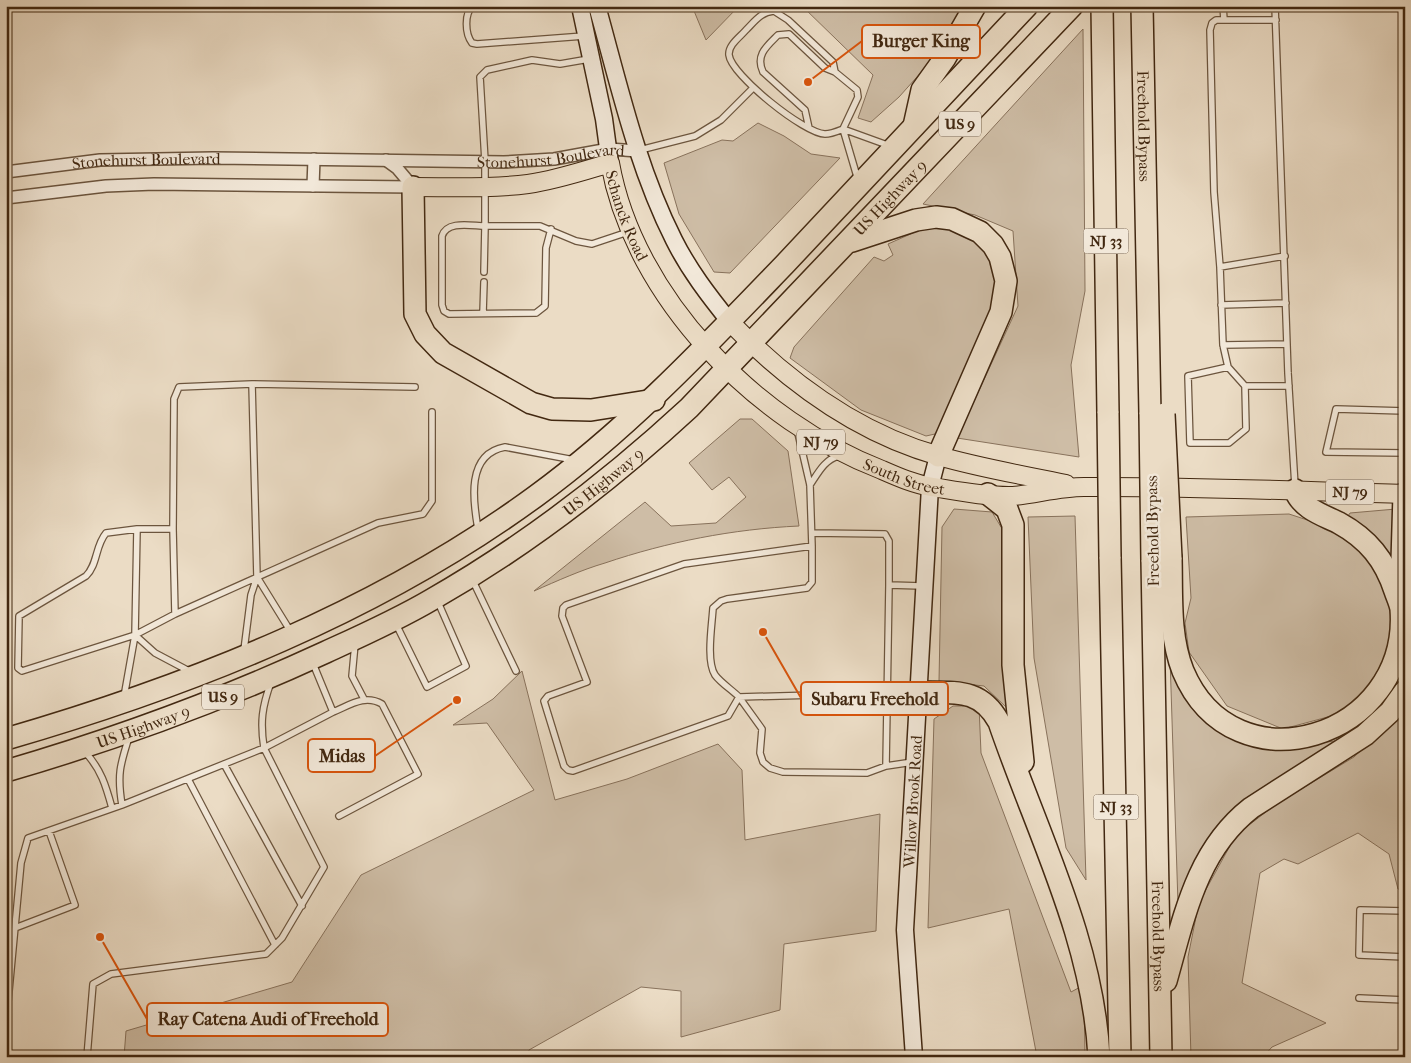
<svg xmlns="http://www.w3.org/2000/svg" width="1411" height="1063" font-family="'IM FELL French Canon',serif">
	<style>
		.green { fill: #cebda6; stroke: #88725c }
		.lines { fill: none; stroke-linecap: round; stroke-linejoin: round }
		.lane-casing { stroke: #6c553e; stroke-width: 8 }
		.street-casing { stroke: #6c553e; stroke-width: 14 }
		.secondary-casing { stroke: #422811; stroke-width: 19 }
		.primary-casing { stroke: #422811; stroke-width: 20 }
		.highway-casing { stroke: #422811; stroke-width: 24 }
		.lane { stroke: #f2e8d9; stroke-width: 5.5 }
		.street { stroke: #f2e8d9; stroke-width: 11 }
		.secondary { stroke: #f2e8d9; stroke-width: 16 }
		.primary { stroke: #ebdcc5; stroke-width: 18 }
		.highway { stroke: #ebdcc5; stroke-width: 21 }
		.highway-bridge-casing { stroke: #422811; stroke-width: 24; stroke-linecap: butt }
		.highway-bridge { stroke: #ebdcc5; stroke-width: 21 }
		.labels { text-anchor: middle; stroke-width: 5; stroke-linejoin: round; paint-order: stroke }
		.shield { fill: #f2e8d9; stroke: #77624d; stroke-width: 1 }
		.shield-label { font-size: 15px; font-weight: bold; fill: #422811 }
		.street-label { font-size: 16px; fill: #422811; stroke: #f2e8d9 }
		.leader { fill: none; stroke: #d7540c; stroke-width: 2 }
		.callout-dot { fill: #d7540c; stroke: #f2e8d9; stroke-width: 2 }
		.callout { fill: #f2e8d9; stroke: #d7540c; stroke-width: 2 }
		.callout-label { font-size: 18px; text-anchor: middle; font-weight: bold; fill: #422811 }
	</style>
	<rect width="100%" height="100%" fill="#ebdcc5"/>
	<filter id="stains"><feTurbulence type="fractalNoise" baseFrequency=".004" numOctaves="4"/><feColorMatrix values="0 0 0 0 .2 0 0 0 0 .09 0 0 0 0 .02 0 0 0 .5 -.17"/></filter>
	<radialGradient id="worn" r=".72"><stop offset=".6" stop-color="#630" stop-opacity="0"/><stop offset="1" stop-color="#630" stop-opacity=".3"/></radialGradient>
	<path class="green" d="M692,6h47l-33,34z
		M802,6h164l-25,44 -42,47 -28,25 -13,-4 15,-43z
		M1083,29l2,262 -14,74 8,92 -122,-19 61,-132 -5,-75 -38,-16 -52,-11z
		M758,123l26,13 27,18 29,4 -110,115 -16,-1 -35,-58 -15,-51 58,-23 11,1z
		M956,226l29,18 15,36 -3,21 -53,123 -9,10 -9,2 -65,-26 -71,-52 4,-11 80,-90 10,4 9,-6 -5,-11 36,-16z
		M740,419h12l36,32 11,75c-66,3 -132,16 -194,37 -24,7 -48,18 -71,28l111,-89 26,24 45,-3 30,-26 -17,-20 -17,13 -23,-27z
		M954,509l38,3 12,20 3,176 -23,-22 -45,-5 3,-154z
		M1396,509v57l-34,-40 -14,-10 2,-3z
		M1289,514l49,16 38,31 16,49 -4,48 -38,53 -67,18 -56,-23 -38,-54 -4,-29 6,-25 -5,-81z
		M1075,516l11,364 -20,-32 -32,-190 -6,-141z
		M1170,658l21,44 80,46 64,-7 -59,42 -98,121z
		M522,671l33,129 72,-21 91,-35 24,26 3,70 135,-26 -4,117 -92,13 -4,66 -99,27v-46l-40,-4 -112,63 -1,7h-404l2,-26 166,-49 69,-107 173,-85 -47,-67 -34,2 40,-26z
		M953,706h26l2,47 90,239 13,-7 1,72h-48l-28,-148 -81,19 6,-209z
		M1405,709v181l-7,-1 -9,-35 -31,-21 -60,31 -14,-5 -24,14 -18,110 84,40 -54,24 -9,10h-72l-3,-100 11,-55 37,-67 39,-30 79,-48z"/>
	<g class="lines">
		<g class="lane-casing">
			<path id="lane" d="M473,6c-9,7 -8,28 -1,37l5,1 107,-8
				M1223,6l1,14
				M1275,6l13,367 7,113
				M774,11l14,9 45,42 2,10 22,18 1,7 -15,32c-5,2 -12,5 -18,5 -20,0 -94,-59 -96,-79 -1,-10 11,-18 17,-25 9,-9 15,-18 28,-19z
				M589,59l-29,5 -28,-4 -45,10 -7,7 5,84v65h55l36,15 16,3 36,-12
				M809,128l-4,-18 -42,-38c-8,-17 4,-26 15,-37l11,-1 36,34 10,4
				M640,150l55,-14 26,-16 31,-31
				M858,180l-15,-51 47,17
				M1220,267l-6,-75 -4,-162 2,-7 4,-3h60
				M484,272l1,-46c-13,0 -38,-6 -43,10v69l2,6 5,3 87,-1 9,-7 1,-58 5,-19
				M1221,305l65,-2
				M483,313l1,-31
				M1287,344l-64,1 5,22 -40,9 2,67h39l17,-14 -1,-43h44
				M1223,345l-3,-78 65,-11
				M1228,367l17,19
				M1405,411l-69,-2 -10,43 79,1
				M797,429l13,56 2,61 -128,18 -118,41 -3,3 -1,8 25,66 -39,14 -4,5 20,65 4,4 5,1 155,-55 11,-19 23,32 -2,24 3,9 7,6 13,4 84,1 19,-7 27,-4
				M810,485c8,-12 15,-26 29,-29
				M137,529l-31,4c-11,13 -8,31 -20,43l-67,40 -1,52 4,3 113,-36 40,-21
				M173,529l1,-130 5,-12 73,-3 163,3
				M478,529c-5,-28 -12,-75 27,-82l69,13
				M812,533l73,1 4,7v44l33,1
				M812,546v36l-5,6 -80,11 -6,2 -8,7c-1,17 -7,53 2,67 6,8 17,15 24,22l149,-4
				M257,577l34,55
				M473,581l43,90
				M396,624l31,63 39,-21 -28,-64
				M135,635l20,18 34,18
				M355,644l-3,32 12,23
				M244,650l7,-55 6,-18 -5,-193
				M312,661l21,51c17,-7 32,-18 49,-8l36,70 -79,42
				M888,685l30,1
				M124,697l11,-62 2,-106h36l2,85 203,-91 45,-9 9,-13v-89
				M85,752c16,17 21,34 27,56
				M224,764l78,142
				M886,766l3,-181
				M188,779l87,166
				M122,805c-5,-30 -2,-40 7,-68
				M1405,911l-45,-1 -1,45 46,2
				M15,928l60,-23 -26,-74
				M1359,998l46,2
				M6,1023l15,-160 7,-25 94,-33 142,-57 69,-36
				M87,1057l6,-73 18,-10 155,-20 16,-16 42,-71 -60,-119c-4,-26 -2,-41 7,-66"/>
		</g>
		<g class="street-casing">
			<g id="street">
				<path d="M386,160l11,8 16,19"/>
				<path id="s1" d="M6,172l94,-12 113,-2 291,4 50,-3 55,-10 29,2"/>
				<path d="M313,186l1,-27"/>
				<path d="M6,198l100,-12 48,-2 259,3"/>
			</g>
		</g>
		<g class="secondary-casing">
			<g id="secondary">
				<path d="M580,6l24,113 6,44"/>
				<path d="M597,6c22,79 40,161 77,234 15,30 35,56 56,82"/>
				<path id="s2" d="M914,1057l-9,-127 25,-443 8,-31"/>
			</g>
		</g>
		<g class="primary-casing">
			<g id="primary">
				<path id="s3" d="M413,187c38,0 77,2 115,-3 28,-4 55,-13 82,-21 24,135 147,259 272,307 16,7 32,14 50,17 25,4 55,10 81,9 23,-2 47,-9 71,-9 107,-1 214,4 321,7"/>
				<path d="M730,322c58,60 127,111 209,134 41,12 84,19 127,28"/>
			</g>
		</g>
		<g class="highway-casing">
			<g id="highway">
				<path d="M1102,6l6,407"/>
				<path id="s4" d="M1142,6l8,408"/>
				<path d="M914,126l8,-36 23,-32 30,-52"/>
				<path d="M413,187l2,127 10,20 18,19 88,50 21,6 39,1 63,-10"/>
				<path d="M852,241l64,-21 20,-3 16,2 28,13 13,13 7,12 6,24 -5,31 -63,144"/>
				<path d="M988,494l19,15 6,16v140l10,97"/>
				<path d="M1110,557l10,500"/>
				<path d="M1171,558c1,37 -2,78 12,113 51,122 228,67 218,-62 -1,-6 -4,-12 -6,-18 -10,-31 -27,-52 -56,-68 -16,-8 -37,-14 -44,-33"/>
				<path id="s5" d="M1152,560l9,497"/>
				<path d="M1401,594l3,-100"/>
				<path d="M919,692c35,1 61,-5 80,30 37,109 94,217 100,335"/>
				<path d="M6,739c186,-54 373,-128 530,-243 93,-68 169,-149 249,-232 81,-86 161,-172 242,-258"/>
				<path id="s6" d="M6,771c110,-32 216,-71 320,-119 35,-16 71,-32 105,-52 93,-53 179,-119 258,-192l383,-402"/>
				<path d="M1166,981c18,-63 30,-130 85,-173l114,-73 25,-23 15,-21"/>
			</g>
		</g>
		<use href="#lane" class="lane"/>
		<use href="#street" class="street"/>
		<use href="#secondary" class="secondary"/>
		<use href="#primary" class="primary"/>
		<use href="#highway" class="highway"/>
		<g class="highway-bridge-casing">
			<path id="highway-bridge" d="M1108,413l2,144
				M1150,414l2,146
				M1164,414l7,144"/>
		</g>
		<use href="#highway-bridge" class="highway-bridge"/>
	</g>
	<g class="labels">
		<g class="shield">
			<rect x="939" y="111.5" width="42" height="25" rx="4"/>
			<rect x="1083.5" y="228.5" width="45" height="25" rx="4"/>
			<rect x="797" y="429.5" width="48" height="25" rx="4"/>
			<rect x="1326" y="479.5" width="48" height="25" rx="4"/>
			<rect x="202" y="684.5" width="42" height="25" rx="4"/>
			<rect x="1093.5" y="794.5" width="45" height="25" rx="4"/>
		</g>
		<g class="shield-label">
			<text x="960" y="129">US 9</text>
			<text x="1106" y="246">NJ 33</text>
			<text x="821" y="447">NJ 79</text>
			<text x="1350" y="497">NJ 79</text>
			<text x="223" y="702">US 9</text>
			<text x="1116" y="812">NJ 33</text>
		</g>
		<g class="street-label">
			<text dy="6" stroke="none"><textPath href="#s4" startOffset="120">Freehold Bypass</textPath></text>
			<text dy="6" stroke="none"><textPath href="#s1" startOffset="546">Stonehurst Boulevard</textPath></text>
			<text dy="6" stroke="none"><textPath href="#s1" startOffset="141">Stonehurst Boulevard</textPath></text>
			<text dy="6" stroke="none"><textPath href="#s6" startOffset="1072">US Highway 9</textPath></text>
			<text dy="6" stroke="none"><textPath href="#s3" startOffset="255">Schanck Road</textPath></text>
			<text dy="6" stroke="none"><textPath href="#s3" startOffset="650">South Street</textPath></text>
			<text dy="6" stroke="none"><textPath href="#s6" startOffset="668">US Highway 9</textPath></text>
			<text transform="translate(1152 531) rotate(-91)" y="6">Freehold Bypass</text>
			<text dy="6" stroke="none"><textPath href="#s6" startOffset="144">US Highway 9</textPath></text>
			<text dy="6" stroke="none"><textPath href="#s2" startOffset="256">Willow Brook Road</textPath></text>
			<text dy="6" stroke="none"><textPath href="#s5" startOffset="376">Freehold Bypass</textPath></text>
		</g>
	</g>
	<path class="leader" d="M808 82L862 41M763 632L801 698M457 700L375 756M100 937L147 1019"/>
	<g class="callout-dot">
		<circle cx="808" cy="82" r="5"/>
		<circle cx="763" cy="632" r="5"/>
		<circle cx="457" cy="700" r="5"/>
		<circle cx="100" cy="937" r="5"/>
	</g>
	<g class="callout">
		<rect x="862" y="25" width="118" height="33" rx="5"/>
		<rect x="801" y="682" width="147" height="33" rx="5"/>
		<rect x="308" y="739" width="67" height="33" rx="5"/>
		<rect x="147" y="1003" width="241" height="33" rx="5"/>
	</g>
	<g class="callout-label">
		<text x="921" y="47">Burger King</text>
		<text x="875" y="705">Subaru Freehold</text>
		<text x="342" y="762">Midas</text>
		<text x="268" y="1025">Ray Catena Audi of Freehold</text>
	</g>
	<rect width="1411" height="1063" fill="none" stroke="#ebdcc5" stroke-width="25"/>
	<rect x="8" y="8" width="1396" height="1048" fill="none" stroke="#422811" stroke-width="2.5"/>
	<rect x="12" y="12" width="1386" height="1038" fill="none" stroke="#422811"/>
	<rect width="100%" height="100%" filter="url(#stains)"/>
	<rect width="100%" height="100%" fill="url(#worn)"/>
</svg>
